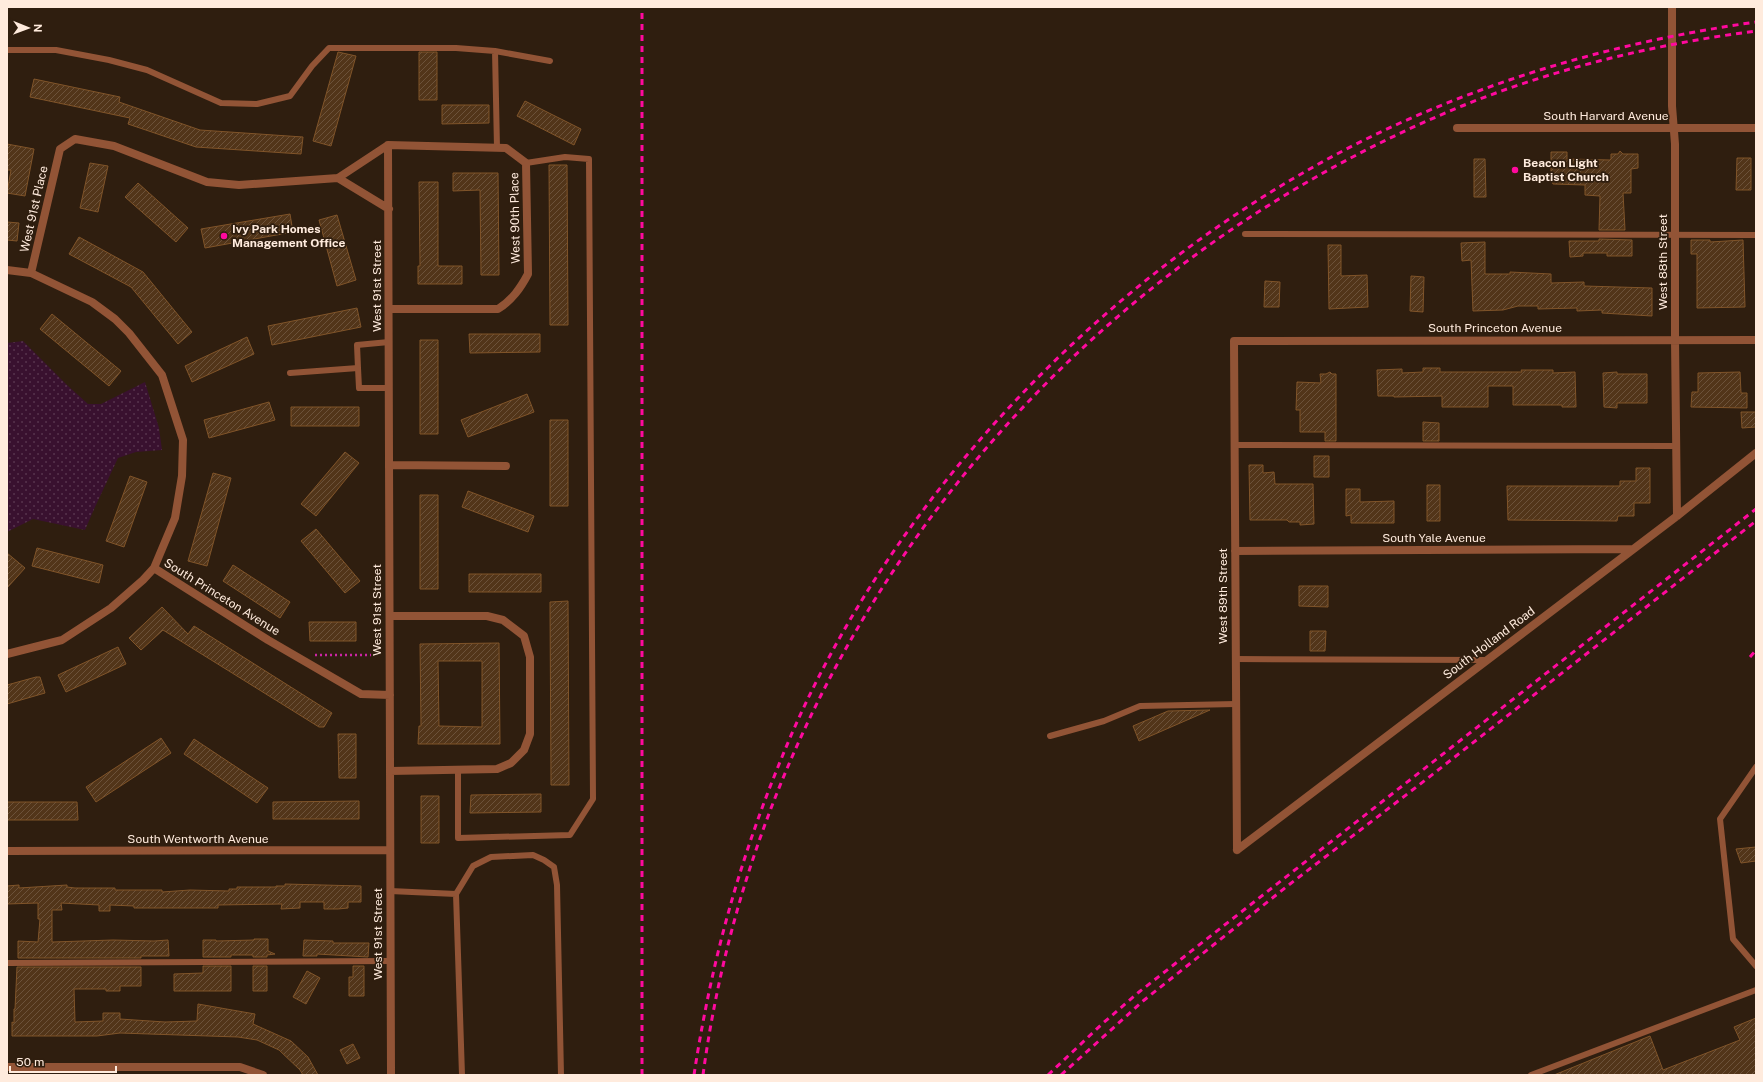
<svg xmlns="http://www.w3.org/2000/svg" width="1763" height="1082" font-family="'Public Sans',sans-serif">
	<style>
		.grass { fill: url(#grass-dots) }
		.building { fill: url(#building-hatch); stroke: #805429; fill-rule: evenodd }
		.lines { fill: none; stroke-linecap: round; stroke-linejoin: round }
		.path { stroke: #cc24a5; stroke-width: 2.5; stroke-dasharray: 2 3; stroke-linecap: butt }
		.service { stroke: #925436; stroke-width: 6 }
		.minor { stroke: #925436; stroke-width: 8 }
		.rail { stroke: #ff099e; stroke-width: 3; stroke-dasharray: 6 5; stroke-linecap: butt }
		.poi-dot { fill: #ff099e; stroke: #2f1e0f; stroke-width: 1.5 }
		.labels { text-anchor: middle; stroke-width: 3.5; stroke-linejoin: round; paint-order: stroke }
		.street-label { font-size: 12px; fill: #ffebdd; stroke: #2f1e0f }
		.poi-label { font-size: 12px; font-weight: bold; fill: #ffebdd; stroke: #2f1e0f; text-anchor: start }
	</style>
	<defs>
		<pattern id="grass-dots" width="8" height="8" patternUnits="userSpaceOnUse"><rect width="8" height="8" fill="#39112f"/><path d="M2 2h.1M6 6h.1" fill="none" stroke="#57344d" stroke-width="1.8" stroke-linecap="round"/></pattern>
		<pattern id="building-hatch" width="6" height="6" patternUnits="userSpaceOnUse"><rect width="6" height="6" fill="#523519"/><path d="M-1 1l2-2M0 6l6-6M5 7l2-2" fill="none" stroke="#6c523a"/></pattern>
	</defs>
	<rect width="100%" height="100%" fill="#2f1e0f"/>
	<path class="grass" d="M23,341l44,44 21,19h13l44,-22 14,46 3,22 -26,2 -18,6 -23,49 -10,23 -52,-11 -26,13v-189z"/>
	<path class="building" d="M338,52l18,4 -25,90 -18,-5z
		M419,52h18v48h-18z
		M34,79l86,18 -1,5 81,28 103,7 -2,17 -105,-7 -68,-23 2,-6 -100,-21z
		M525,101l56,28 -7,16 -57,-29z
		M442,105h47v18l-47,1z
		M7,144l27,5 -9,47 -18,-3 4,-23h-4z
		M1620,151l3,3h15v14l-7,1v24h-8l2,37h-26l1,-34 -15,-1v-10l-32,-1 -2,-5v-27h16v7l43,1 1,-1v-5h7z
		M1737,158h14v32h-15z
		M1474,159h11l1,38h-12z
		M90,163l18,3 -10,46 -18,-4z
		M549,165h18l1,160h-18z
		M453,173h45l1,102h-18l-1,-85 -27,1z
		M419,182h19v84h24v18h-44v-18h2z
		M138,183l50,45 -12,14 -51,-45z
		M290,214l3,18 -88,16 -4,-19z
		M337,215l19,65 -19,6 -18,-66z
		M7,222l12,1 -2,18 -10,-1z
		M79,237l64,35 49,60 -14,12 -47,-57 -62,-33z
		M1599,239l33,1v16h-25v-3h-24v3l-13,1 -1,-16h30z
		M1691,240h19v2l33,-2 2,67 -48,1v-54h-6z
		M1485,242v32h25v-2l41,2v9l33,-1v4l68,2v28l-50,-3v-3l-25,1v-3l-39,1v-3h-20l-15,4 -30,1 -2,-51 -9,1 -1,-18z
		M1328,245h13v31l26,-1 1,32 -39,2z
		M1411,276l13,1 -1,35 -13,-1z
		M1265,281l15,1 -1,25h-15z
		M357,308l4,19 -89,18 -4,-19z
		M52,314l69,57 -12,15 -69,-57z
		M469,334h71v18l-70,1z
		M247,337l7,17 -62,28 -7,-16z
		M420,340h18v94h-18z
		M1423,368h17v4h82l-1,-2h32v3l22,-1 1,35h-14v-2h-49v-19h-25v21h-46v-11l-48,1v-1h-16l-1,-26 25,-1v4l21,-1z
		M1330,372l2,2h4v67h-11v-9h-25v-22h-4l1,-28 24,1 -1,-9h6z
		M1617,372v2h30v29h-30v5l-13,-1 -1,-34z
		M1740,372l1,21h6v15l-56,-1 1,-15h6v-19z
		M527,394l7,18 -66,25 -7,-17z
		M269,402l6,18 -66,18 -5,-18z
		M291,407h68v19h-68z
		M1741,412h15v15l-14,1z
		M550,420h18v86h-18z
		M1423,422l16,1v18h-16z
		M345,452l14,11 -43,53 -15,-12z
		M1314,456h15v21h-15z
		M1249,465h14v8l11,-1 1,12h38l1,40 -14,1v-3h-11l-2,-2h-37z
		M1636,468h14v35h-16v13h-16l-1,5 -109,-1 -1,-34h113v-5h16z
		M213,473l18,5 -24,88 -19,-5z
		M130,476l17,6 -23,65 -18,-6z
		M1427,485h13v36h-13z
		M1346,489h14v13l34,-1v22h-43v-8l-5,1z
		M468,491l66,25 -6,16 -66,-25z
		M420,495h18v94h-18z
		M316,529l44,52 -15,12 -44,-52z
		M37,548l66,17 -4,18 -67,-17z
		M7,553l18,15 -18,20z
		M233,565l57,37 -10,16 -57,-37z
		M469,574h72v18h-72z
		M1299,586h29v21l-29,-1z
		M568,601l1,184h-18l-1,-183z
		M162,607l26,27 6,-8 138,87 -8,14h-5l-156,-97 -22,20 -12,-12z
		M309,622h47v19h-46z
		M1310,631h16l-1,20h-15z
		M499,643l1,101h-82l1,-18h2l-1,-82zM438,661h44v66l-43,-1z
		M118,647l8,17 -60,28 -8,-17z
		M36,677h4l5,16 -38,11v-19z
		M1210,710l-71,31 -6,-15 35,-15z
		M338,734h18v44h-17z
		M161,738l10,15 -75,49 -10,-15z
		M194,739l74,49 -11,15 -73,-49z
		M541,794v18l-71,1 1,-18z
		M421,796h18v47h-18z
		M359,801v18h-86v-17z
		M7,802h70l1,18h-71z
		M1756,847v14l-15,2 -5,-14z
		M285,884l76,2v16h-13v6l-10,1h-14v-7h-24v6l-19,1 1,-5 -64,1v3h-84v-2l-24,-1v6h-11v-6l-38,-2 1,7h-10v32l61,-2 41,1 14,-1 1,16h-28v2h-123v-17l20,1 2,-23h-2v-16l-31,1v-18l12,-1v3l48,-3v2l8,1h40v2h47v2l28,-2 39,1v-2h8v-2h39v-1h9z
		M254,939h14v12l7,3 -8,1v2h-14v-2h-22v2h-28v-17h13v1l38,-1z
		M304,940l29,1v2h36l-1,14 -51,-3v2h-14z
		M203,966h28v25h-57v-17l29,-1z
		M253,966h14v25h-14z
		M353,966h11v30h-15v-19h4z
		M17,967h124v19h-21v5h-14v-2h-32l1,33 28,-1v-8h17v6l45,3 32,-1 1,-17 57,10 -2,10 38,17 17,16 10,18h-15l-3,-5 -21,-20 -22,-10 -19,-3 -118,-4 -23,3h-85v-14l2,1v-14h1z
		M307,971l13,7 -14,26 -13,-7z
		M1756,1018v57h-202l96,-39 13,34 77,-30 -6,-13z
		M353,1044l7,14 -13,6 -7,-14z"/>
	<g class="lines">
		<path class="path" d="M315,655h56"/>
		<path class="service" d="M7,50h49l53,10 38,10 74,33 36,1 33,-8 22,-30 17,-18h127l39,3 55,10
			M495,51l2,97
			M1245,234l511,1
			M358,368l1,20h30
			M290,373l68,-5 -1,-23 32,-3
			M1235,445l441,1
			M1235,659l251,1
			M1050,736l54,-15 36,-15 96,-2
			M1756,767l-36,52 13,120 23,27
			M458,771v67l112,-3 23,-36 -4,-640 -24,-2 -39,6
			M390,891l66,3 6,181
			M456,894l17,-28 18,-9 42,-2 11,5 10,7 3,18 4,190
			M7,963l383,-2
			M1531,1075l225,-85"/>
		<path class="minor" d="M1672,7v99l3,38v196l2,176
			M1457,128h299
			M388,145l3,930
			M338,178l51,31
			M7,270l24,3 61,29 23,17 14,14 33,42 21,65 -1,36 -7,42 -21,50 -11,12 -32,28 -49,32 -55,14
			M31,273l29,-124 15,-10 39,7 93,36 32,3 99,-7 50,-33 118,3 20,15 2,111c-8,15 -16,26 -30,35h-109
			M389,465l117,1
			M1235,551l398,-2
			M154,568l114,72 93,54 29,1
			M390,616h97l16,4 21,16 6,21v77l-6,16 -13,13 -14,6 -107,2
			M1237,850l-3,-509 522,-1
			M1237,850l440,-334 79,-63
			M7,851l383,-1
			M7,1067h233l23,8"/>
		<path class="rail" d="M1750,657l6,-7
			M642,1075v-1068
			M694,1075c17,-112 45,-214 88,-318 111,-273 351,-513 618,-634 116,-52 231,-83 356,-101
			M703,1075c59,-436 353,-803 759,-969 94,-38 194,-62 294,-75
			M1048,1075l54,-51 37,-32 617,-483
			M1061,1075l82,-74 147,-117 129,-99 337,-264"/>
	</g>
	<g class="poi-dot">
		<circle cx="1515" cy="170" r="4"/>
		<circle cx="224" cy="236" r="4"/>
	</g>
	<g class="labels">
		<g class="street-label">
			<text x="1606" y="120">South Harvard Avenue</text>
			<text transform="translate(34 209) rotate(-77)" y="4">West 91st Place</text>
			<text transform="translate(515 218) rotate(-91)" y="4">West 90th Place</text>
			<text transform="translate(1663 262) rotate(-90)" y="4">West 88th Street</text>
			<text transform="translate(377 286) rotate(-90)" y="4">West 91st Street</text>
			<text x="1495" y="332">South Princeton Avenue</text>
			<text x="1434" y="542">South Yale Avenue</text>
			<text transform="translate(1223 596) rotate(-90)" y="4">West 89th Street</text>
			<text transform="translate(222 597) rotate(32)" y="4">South Princeton Avenue</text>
			<text transform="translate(377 610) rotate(-90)" y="4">West 91st Street</text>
			<text transform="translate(1489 643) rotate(-37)" y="4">South Holland Road</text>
			<text x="198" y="843">South Wentworth Avenue</text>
			<text transform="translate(378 934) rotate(-90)" y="4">West 91st Street</text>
		</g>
		<g class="poi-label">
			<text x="1523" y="167">Beacon Light<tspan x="1523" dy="14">Baptist Church</tspan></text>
			<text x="232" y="233">Ivy Park Homes<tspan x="232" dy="14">Management Office</tspan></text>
		</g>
	</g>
	<rect width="1763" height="1082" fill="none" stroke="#ffebdd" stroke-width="16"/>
	<g transform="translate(28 28) rotate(91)" stroke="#2f1e0f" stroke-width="3" paint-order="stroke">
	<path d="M0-3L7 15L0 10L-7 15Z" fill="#ffebdd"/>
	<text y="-6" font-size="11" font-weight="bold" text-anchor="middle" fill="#ffebdd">N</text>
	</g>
	<path d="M10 1066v6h106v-6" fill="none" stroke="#ffebdd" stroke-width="2"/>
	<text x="16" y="1066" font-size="12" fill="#ffebdd" stroke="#2f1e0f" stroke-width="3" paint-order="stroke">50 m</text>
</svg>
